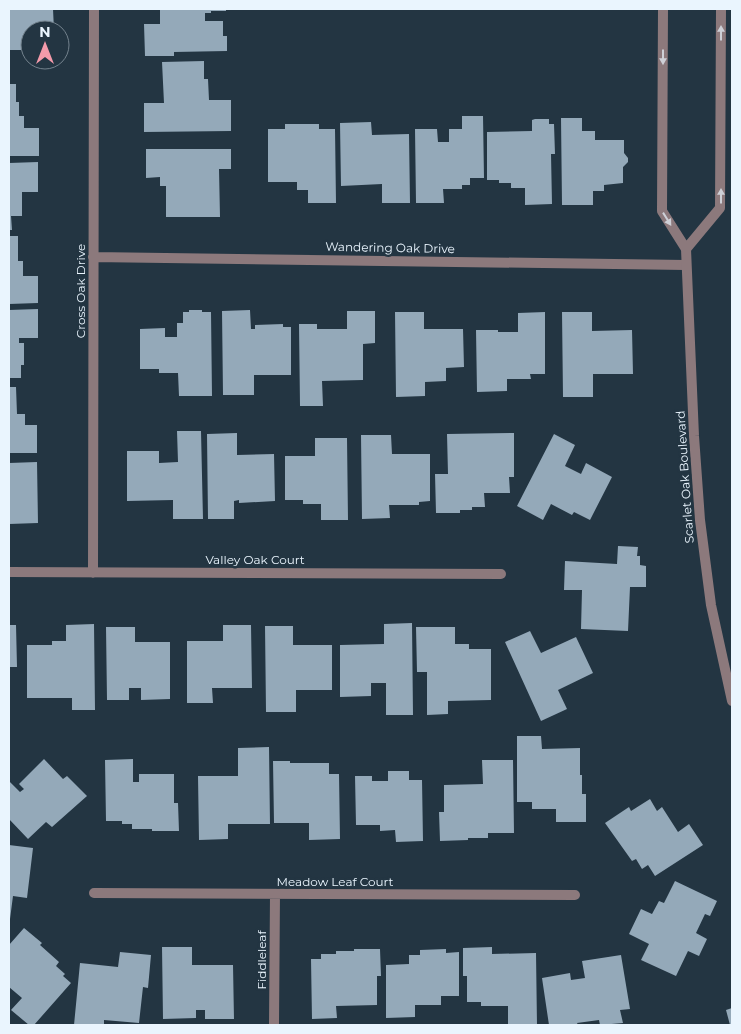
<svg xmlns="http://www.w3.org/2000/svg" width="741" height="1034" font-family="Montserrat,sans-serif">
	<style>
		.building { fill: #94a9b9 }
		.lines { fill: none; stroke-linecap: round; stroke-linejoin: round }
		.minor { stroke: #8c797c; stroke-width: 10 }
		.tertiary { stroke: #8c797c; stroke-width: 10 }
		.oneway { fill: #ced0d7 }
		.labels { text-anchor: middle; stroke-width: 5; stroke-linejoin: round; paint-order: stroke }
		.street-label { font-size: 12px; fill: #eaf5fe; stroke: #233542 }
	</style>
	<rect width="100%" height="100%" fill="#233542"/>
	<path class="building" d="M9,9h44l1,21h-24v20h-21z
		M160,9h66v2h-15v2h-6v8h18v15h4v15l-53,1v4h-29l-1,-32h16z
		M204,61v18h4l1,21h22v31l-87,1v-29h20l-2,-41z
		M9,84h7v18h3v14h5v12h15v28h-30z
		M462,116h21l1,62h-14v7h-8v4h-19l1,14h-28l-1,-74h22l1,13h11v-13h13z
		M561,118h21v13h13v9h29v13l4,5v4l-5,5v16l-19,2v6h-11v14h-31z
		M535,119h14v5h5l1,30h-4l1,50 -27,1v-17h-14v-5h-12v-3h-12v-48l45,-1v-11z
		M371,122l1,13 37,-1 1,69h-28v-19l-41,2 -1,-63z
		M285,124h34v5h16l1,74h-28v-13h-11v-8h-29v-53h17z
		M146,149h85v20h-12l1,48h-54v-31h-6v-9l-14,1z
		M38,162v30h-16v24h-11l1,14h-3v-67z
		M9,236h9v25h5v15h15v27l-29,1z
		M38,309v29h-19v5h5v22h-3v13h-12v-68z
		M189,310h13v2h9l1,84h-33l-1,-23h-19v-4h-19v-40l25,-1v9h12v-14h6v-11h6z
		M250,310l1,19h4v-4l28,-1v3h8v48h-37v20h-31l-1,-84z
		M347,311h28v32l-12,1v36l-41,1 1,25h-23l-1,-82h18v5h30z
		M395,312h29v17h39l1,38 -18,1v13l-21,1v14l-29,1z
		M545,312v62h-15l1,5h-24v12l-30,1 -1,-62h22v2h20v-19z
		M562,312h30v19l40,-1 1,44h-40v23h-30z
		M9,387h7l1,27h8v11h12v28h-28z
		M177,431h24l2,88h-30v-19l-46,1v-50h32v12l19,-1z
		M237,433v22l37,-1 1,47 -36,2v-3l-5,1v18h-26l-1,-85z
		M514,433v44h-5l1,16h-26l1,14h-13v3h-12v3h-24l-1,-39h13l-1,-40z
		M554,434l21,11 -10,21 16,8 5,-11 26,14 -22,43 -16,-8 -2,3 -21,-11 -8,16 -26,-14z
		M361,435h30l1,19h38v47l-11,1v3h-30l1,13 -28,1z
		M315,438h32l1,82h-27v-16h-18v-4h-18v-44h30z
		M37,462l1,61 -29,1v-61z
		M618,546l20,1 -1,9h3v9l6,1v21h-16l-2,44 -47,-2 1,-39h-18l1,-29 52,3z
		M412,623l1,92h-27v-32h-15v13l-31,1v-52l44,-1v-20z
		M94,624l1,86h-23v-12h-45v-53h25v-4h14v-16z
		M9,625h7l1,42h-8z
		M223,625h28l1,63h-40l1,15h-26v-62h36z
		M265,626h28v19h39v45h-36v22h-30z
		M106,627h29v15h35v57l-29,1v-12h-12v12h-22z
		M416,627h39v17h14v5h22v51l-43,1v13l-21,1v-43h-10z
		M530,631l11,22 35,-16 17,36 -35,17 9,19 -26,12 -36,-79z
		M517,736h24l1,13 38,-1v27h2v19h4v28h-30v-13h-24v-7h-15z
		M269,747l1,77h-42v15l-29,1 -1,-64h40v-28z
		M44,759l19,20 4,-3 20,20 -35,31 -6,-5 -18,17 -19,-20v-38l11,11 4,-3 -5,-5z
		M133,759v23h6v-8h35v29h4l1,28h-27v-2h-20v-5h-10v-3h-16l-1,-61z
		M482,760h31l1,73h-26v5h-20v2l-28,1 -1,-29h5v-27l39,-1z
		M273,761h17v2h39v11h10l1,65 -31,1v-17h-35z
		M388,771h21v9h13l1,61 -27,1 -1,-12 -15,1v-6h-24l-1,-49h17v5h16z
		M650,799l7,12 5,-4 16,25 11,-8 14,21 -48,31 -7,-11 -6,4 -6,-10 -4,2 -27,-38 24,-16 2,4z
		M9,845l24,3 -6,50 -14,-2 -3,23z
		M675,881l42,20 -7,15 -5,-2 -9,19 11,6 -8,17 -11,-5 -12,25 -35,-16 8,-16 -20,-10 12,-25 11,5 7,-13 5,2z
		M24,928l18,15 -2,2 19,17 -3,4 9,8 -2,2 8,7 -37,42h-5l-18,-15 11,-12 -13,-11v-42z
		M162,947h30v18h41l1,54h-29v-9h-9v8l-33,1z
		M492,947v7l44,-1 1,72h-29v-19h-27v-4h-14v-26h-4v-28z
		M354,949h26l1,27h-4v29l-41,1 1,12 -25,1 -1,-60h10v-5h15v-3h18z
		M446,949v4l13,-1v44h-18v9h-26v12l-29,1v-53l23,-1v-9h11v-5z
		M120,952l31,3 -3,33 -5,-1 -4,36 -35,-3v5h-30l6,-62 38,4z
		M621,955l9,54 -10,1 3,13 -23,2 -1,-5 -22,3 1,2h-29l-7,-47 28,-5 1,7 14,-2 -3,-17z
		M732,1008v17h-2l-4,-15z"/>
	<g class="lines">
		<path class="minor" d="M93,257l593,8
			M9,572l492,2
			M93,573l1,-564
			M94,893l481,2
			M274,1025l1,-131"/>
		<path class="tertiary" d="M663,9l-1,202 24,38 8,187 6,84 11,85 21,96
			M686,249l34,-41 1,-199"/>
	</g>
	<defs><path id="oneway-solid" d="M-6-.8H1V-3.2L6.5 0L1 3.2V.8H-6Z" transform="scale(1.25)"/></defs>
	<g class="oneway">
		<use href="#oneway-solid" transform="translate(721 33) rotate(-90)"/>
		<use href="#oneway-solid" transform="translate(663 57) rotate(90)"/>
		<use href="#oneway-solid" transform="translate(721 196) rotate(-90)"/>
		<use href="#oneway-solid" transform="translate(667 219) rotate(58)"/>
	</g>
	<g class="labels">
		<g class="street-label">
			<text transform="translate(390 248) rotate(1)" y="4">Wandering Oak Drive</text>
			<text transform="translate(81 291) rotate(-90)" y="4">Cross Oak Drive</text>
			<text transform="translate(685 477) rotate(-94)" y="4">Scarlet Oak Boulevard</text>
			<text x="255" y="564">Valley Oak Court</text>
			<text x="335" y="886">Meadow Leaf Court</text>
			<text transform="translate(262 960) rotate(-90)" y="4">Fiddleleaf</text>
		</g>
	</g>
	<rect width="741" height="1034" fill="none" stroke="#eaf5fe" stroke-width="20"/>
	<g transform="translate(45 45)"><circle r="24" fill="#233542" stroke="#73828d"/>
	<path d="M0-4L9 19L0 12L-9 19Z" fill="#f39aaa"/>
	<text y="-8" font-size="14" font-weight="bold" text-anchor="middle" fill="#eaf5fe">N</text>
	</g>
</svg>
